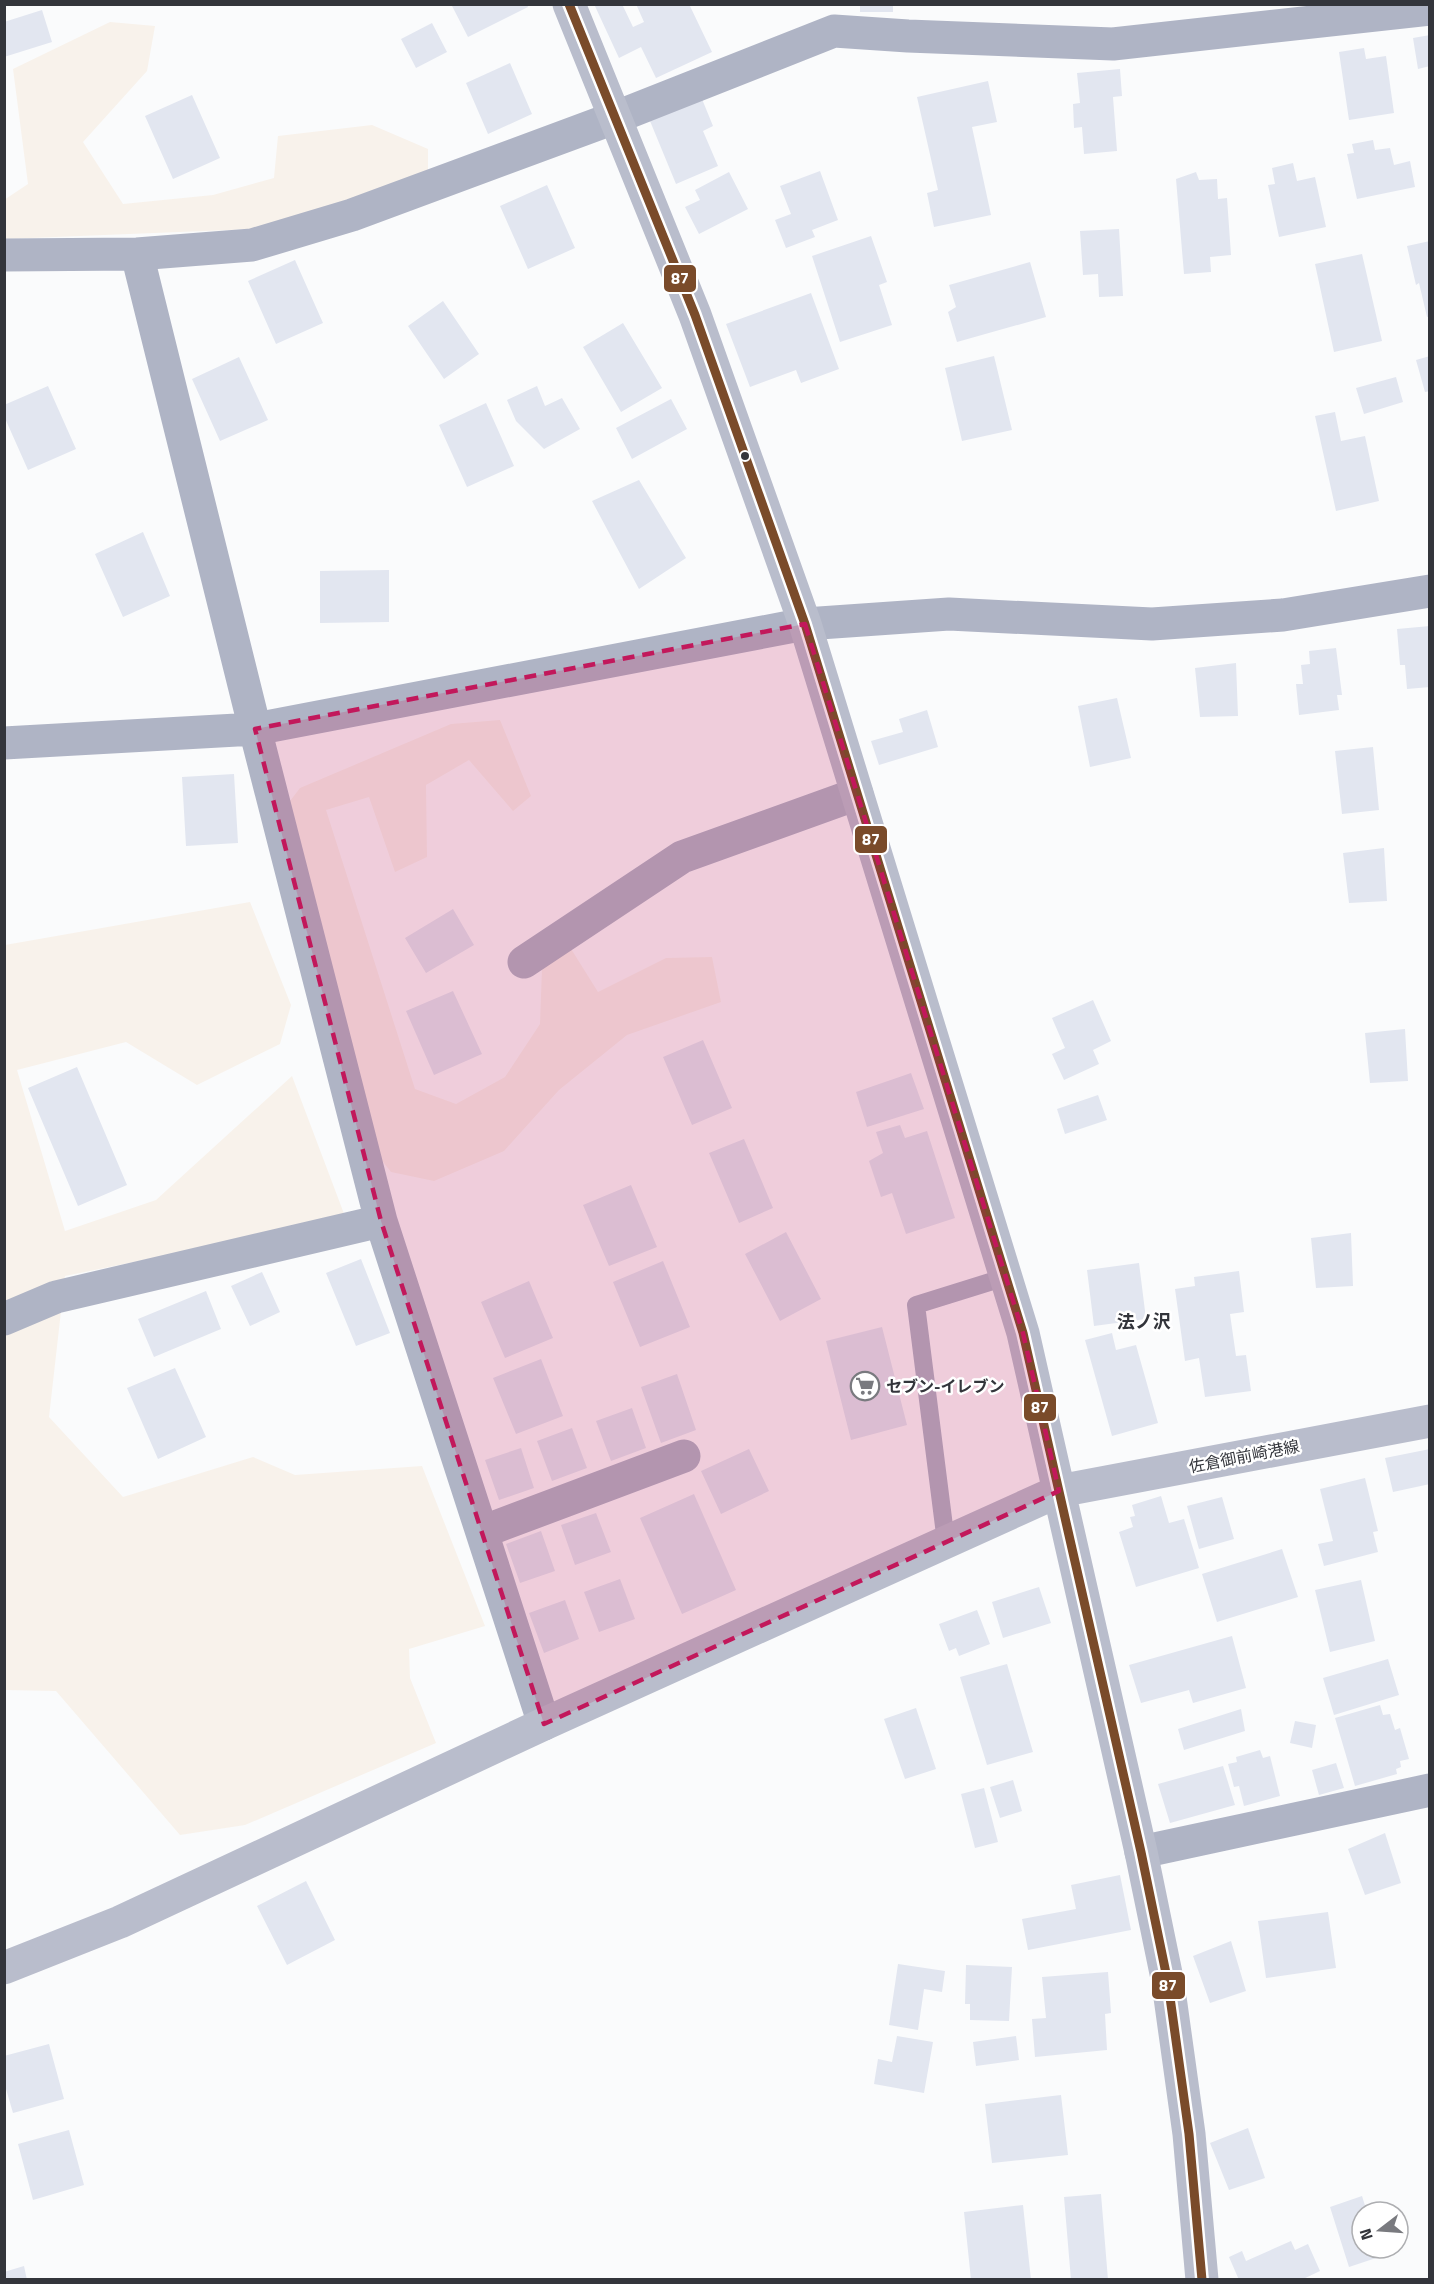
<svg xmlns="http://www.w3.org/2000/svg" width="1434" height="2284" font-family="'Titillium Web','Noto Sans JP',sans-serif">
	<style>
		.green { fill: #f8f2eb }
		.building { fill: #e2e6f0 }
		.lines { fill: none; stroke-linecap: round; stroke-linejoin: round }
		.lane { stroke: #afb4c5; stroke-width: 18 }
		.street { stroke: #afb4c5; stroke-width: 33 }
		.secondary { stroke: #b9bdcc; stroke-width: 33 }
		.bus-1-casing { stroke: #fff; stroke-width: 14 }
		.bus-1 { stroke: #7a4b2a; stroke-width: 9 }
		.marked { fill: #c2185b; fill-opacity: 0.2; stroke: #c2185b; stroke-width: 4.5; stroke-dasharray: 12 8; stroke-linejoin: round }
		.bus-dot { fill: #33353b; stroke: #fff; stroke-width: 2 }
		.labels { text-anchor: middle; stroke-width: 5; stroke-linejoin: round; paint-order: stroke }
		.poi-label { font-size: 16px; font-weight: bold; fill: #33353b; stroke: #fff; text-anchor: start }
		.street-label { font-size: 16px; fill: #33353b; stroke: #fff }
		.neighbourhood-label { font-size: 18px; font-weight: bold; fill: #33353b; stroke: #fff }
		.line-badge { stroke: #fff; stroke-width: 2 }
		.badge-label { font-size: 16px; text-anchor: middle; font-weight: bold; fill: #fff }
	</style>
	<rect width="100%" height="100%" fill="#fafbfc"/>
	<path class="green" d="M110,22l45,4 -8,45 -64,71 40,62 90,-9 61,-17 4,-42 94,-11 56,24v21l-101,42 -73,17 -249,10 -1,-39 24,-16 -15,-115z
		M500,720l31,76 -18,15 -44,-51 -43,25 1,72 -32,15 -26,-75 -43,13 89,279 41,15 49,-27 35,-53 2,-56 21,-32 35,56 68,-34 46,-1 9,45 -94,33 -68,55 -55,61 -70,30 -43,-9 -33,-42 -81,-312 23,-30 151,-64z
		M250,902l41,103 -11,39 -83,41 -71,-43 -109,28 48,161 91,-31 136,-124 54,143 -281,57 -16,141 74,80 130,-40 42,18 127,-9 63,160 -76,23 1,29 26,65 -191,82 -65,10 -124,-144 -51,-1v-745z"/>
	<path class="building" d="M451,4h76l1,3 -60,30z
		M594,4h28l11,23 11,-5 -8,-18h53l23,48 -56,26 -15,-31 -22,11z
		M860,4h33v8h-33z
		M42,10l10,32 -48,15v-35z
		M432,23l15,29 -31,16 -15,-29z
		M1430,35v31l-12,3 -5,-31z
		M1364,48l2,11 20,-3 8,57 -45,7 -10,-68z
		M510,63l22,51 -44,20 -22,-51z
		M1120,69l2,27 -9,1 4,54 -33,3 -2,-27 -8,1 -1,-24 7,-1 -3,-30z
		M988,81l9,41 -25,5 19,88 -57,12 -7,-34 11,-3 -21,-93z
		M192,95l28,63 -47,21 -28,-63z
		M702,99l11,27 -10,5 15,35 -42,18 -26,-63z
		M1373,140l2,10 15,-2 4,17 16,-4 5,26 -58,12 -10,-45 7,-1 -2,-9z
		M1293,163l4,18 18,-4 11,50 -47,10 -11,-52 7,-1 -3,-16z
		M820,171l18,49 -26,10 3,7 -29,11 -11,-28 16,-6 -11,-28z
		M729,172l19,37 -49,25 -14,-27 15,-7 -5,-10z
		M1196,172l3,8 18,-1 1,20 9,-1 4,57 -21,2 1,15 -27,2 -8,-95z
		M547,185l28,63 -47,21 -28,-63z
		M1119,229l4,67 -24,1 -1,-23 -15,1 -3,-44z
		M871,236l16,46 -8,3 13,40 -52,17 -28,-86z
		M1430,241v75l-3,1 -8,-34 -3,2 -9,-39z
		M1362,254l20,87 -48,11 -19,-88z
		M295,260l28,63 -47,21 -28,-63z
		M1030,262l16,55 -89,25 -9,-30 8,-5 -7,-22z
		M811,293l28,76 -38,14 -5,-13 -46,17 -24,-63z
		M443,301l36,53 -35,25 -36,-53z
		M623,323l39,65 -41,24 -38,-65z
		M994,356l18,74 -50,11 -17,-73z
		M1430,356v35l-5,1 -9,-32z
		M239,357l29,63 -48,21 -28,-62z
		M1396,377l7,25 -39,12 -8,-26z
		M48,386l28,63 -48,21 -24,-54v-11z
		M537,386l8,20 17,-8 18,31 -36,20 -28,-28 -9,-21z
		M671,399l16,30 -55,30 -16,-31z
		M486,403l28,63 -47,21 -28,-62z
		M1335,412l6,29 24,-5 14,65 -43,10 -21,-95z
		M639,480l47,78 -47,31 -47,-88z
		M143,532l27,64 -47,21 -28,-63z
		M389,570v52l-69,1v-52z
		M1430,626v61l-23,2 -2,-24h-5l-3,-36z
		M1336,648l6,47h-5l2,15 -40,5 -3,-31h7l-2,-19 9,-1 -1,-13z
		M1236,663l2,53 -38,1 -5,-49z
		M1117,698l14,60 -41,9 -12,-61z
		M927,710l11,37 -59,18 -8,-24 32,-9 -4,-13z
		M1373,747l6,63 -37,4 -7,-63z
		M234,774l4,69 -52,3 -4,-69z
		M1384,848l3,53 -38,2 -6,-50z
		M453,909l21,36 -48,28 -21,-35z
		M453,991l29,63 -48,21 -28,-64z
		M1093,1000l18,41 -18,9 6,14 -35,16 -12,-26 13,-6 -13,-30z
		M1405,1029l3,52 -38,2 -5,-50z
		M703,1040l29,68 -40,17 -29,-68z
		M77,1067l50,118 -49,21 -50,-118z
		M911,1073l13,36 -57,18 -11,-35z
		M1098,1095l9,25 -42,14 -8,-25z
		M900,1125l5,13 22,-7 28,87 -49,16 -14,-41 -11,4 -12,-36 14,-8 -7,-21z
		M744,1139l29,69 -34,15 -30,-70z
		M631,1185l26,62 -48,19 -26,-61z
		M786,1232l35,67 -41,22 -35,-67z
		M1351,1233l2,53 -37,2 -5,-50z
		M361,1259l29,74 -34,13 -30,-73z
		M663,1261l27,66 -50,20 -27,-65z
		M1139,1263l7,56 -52,7 -7,-56z
		M1239,1271l5,41 -14,2 6,42 10,-1 5,36 -46,6 -6,-39 -14,3 -10,-72 20,-3 -1,-9z
		M262,1272l18,40 -30,14 -19,-40z
		M529,1281l24,57 -48,20 -24,-56z
		M206,1291l15,38 -67,28 -16,-38z
		M882,1327l25,98 -56,15 -25,-99z
		M1112,1333l4,17 20,-5 22,78 -46,13 -27,-96z
		M541,1359l22,57 -47,18 -23,-56z
		M175,1368l31,69 -48,22 -31,-71z
		M677,1374l19,56 -35,13 -20,-56z
		M632,1408l14,40 -35,13 -15,-40z
		M572,1428l15,40 -35,13 -15,-40z
		M521,1448l13,40 -35,12 -14,-40z
		M749,1449l20,42 -48,23 -20,-43z
		M1430,1449v35l-37,8 -8,-34z
		M1365,1478l13,53 -5,1 5,20 -54,14 -6,-22 15,-3 -13,-52z
		M694,1494l42,96 -54,24 -42,-96z
		M1161,1496l8,27 15,-4 15,49 -63,19 -17,-55 14,-5 -3,-10 5,-1 -3,-11z
		M1222,1497l12,42 -35,10 -12,-43z
		M596,1513l15,39 -36,13 -14,-40z
		M541,1531l14,40 -35,12 -14,-39z
		M1282,1549l16,48 -81,25 -15,-48z
		M620,1579l15,40 -36,13 -15,-40z
		M1361,1580l14,61 -45,11 -15,-62z
		M1039,1587l12,36 -48,15 -11,-36z
		M565,1600l14,39 -35,14 -15,-40z
		M977,1610l13,34 -31,12 -3,-8 -7,3 -10,-27z
		M1232,1636l14,52 -53,15 -4,-13 -48,13 -12,-38z
		M1388,1659l11,36 -65,20 -11,-37z
		M1007,1664l26,88 -46,13 -27,-88z
		M1380,1705l3,10 7,-1 5,16 5,-2 9,31 -9,2 1,6 -5,2 1,5 -42,12 -20,-68z
		M916,1708l20,61 -31,10 -21,-60z
		M1241,1709l4,22 -61,19 -6,-21z
		M1295,1721l21,4 -4,23 -22,-5z
		M1260,1750l3,8 7,-2 10,40 -36,10 -5,-20 -5,1 -6,-23 9,-2 -1,-5z
		M1336,1763l8,25 -25,7 -7,-25z
		M1223,1766l12,39 -65,18 -12,-39z
		M1013,1780l9,31 -22,7 -10,-31z
		M984,1788l14,54 -23,6 -14,-54z
		M1385,1833l16,50 -36,12 -17,-46z
		M1120,1875l11,55 -103,20 -6,-31 54,-10 -5,-24z
		M306,1881l29,59 -48,25 -30,-59z
		M1328,1912l8,56 -70,10 -8,-57z
		M1231,1941l15,50 -36,12 -17,-47z
		M898,1964l47,7 -3,21 -18,-3 -6,41 -29,-5z
		M966,1965l46,2 -3,54 -39,-1v-16h-5z
		M1108,1972l3,41 -6,1 2,36 -72,7 -3,-38 14,-1 -4,-41z
		M897,2036l36,6 -9,51 -50,-9 4,-25 14,3z
		M1016,2036l3,24 -43,6 -3,-24z
		M49,2044l15,55 -51,14 -9,-31v-26z
		M1061,2095l7,60 -76,8 -7,-59z
		M1248,2128l17,50 -36,12 -19,-47z
		M69,2130l15,55 -51,15 -15,-56z
		M1101,2194l7,86h-37l-7,-83z
		M1362,2196l5,16h-5v36h17l3,8 -33,11 -19,-60z
		M1023,2205l8,75h-60l-7,-68z
		M1291,2241l4,9 13,-6 12,27 -19,9h-62l-10,-23 13,-6 4,10z
		M24,2266l3,14h-23v-8z"/>
	<g class="lines">
		<path class="lane" d="M946,1542l-30,-237 90,-28"/>
		<path class="street" d="M137,254l118,475 126,492 163,503
			M4,255l133,-1 115,-9 100,-30 262,-97 220,-87 74,5 205,8 317,-35
			M4,743l251,-14 550,-105 144,-10 203,10 131,-9 147,-24
			M524,962l158,-105 175,-63
			M4,1319l52,-22 325,-76
			M482,1532l202,-76
			M1141,1852l289,-62"/>
		<path class="secondary" d="M569,4l126,311 110,309 218,709 118,519 27,131 21,151 13,146
			M4,1968l116,-46 424,-198 515,-233 371,-70"/>
		<g class="bus-1-casing">
			<path id="bus-1" d="M569,4l126,311 110,309 218,709 118,519 27,131 21,151 13,146"/>
		</g>
		<use href="#bus-1" class="bus-1"/>
	</g>
	<path class="marked" d="M805,624l218,709 36,158 -515,233 -163,-503 -126,-492z"/>
	<defs>
		<g id="supermarket-ring" transform="scale(1.5)"><circle r="9.5" fill="#fff" stroke="#797a7f" stroke-width="1.5"/><path d="M-6-5.5h2.5l.6 2H6L4.5 2H-2.5L-4.4-4H-6ZM-1.5 3.2a1.3 1.3 0 1 0 .1 0ZM3 3.2a1.3 1.3 0 1 0 .1 0Z" fill="#797a7f"/></g>
	</defs>
	<g fill-rule="evenodd">
		<use href="#supermarket-ring" x="865" y="1386"/>
	</g>
	<circle class="bus-dot" cx="745" cy="456" r="5"/>
	<g class="labels">
		<g class="poi-label">
			<text x="886" y="1392">セブン-イレブン</text>
		</g>
		<g class="street-label">
			<text transform="translate(1244 1456) rotate(-11)" y="6">佐倉御前崎港線</text>
		</g>
		<g class="neighbourhood-label">
			<text x="1144" y="1328">法ノ沢</text>
		</g>
	</g>
	<g class="line-badge">
		<rect x="663" y="264" width="34" height="29" rx="6" fill="#7a4b2a"/>
		<rect x="854" y="825" width="34" height="29" rx="6" fill="#7a4b2a"/>
		<rect x="1023" y="1393" width="34" height="29" rx="6" fill="#7a4b2a"/>
		<rect x="1151" y="1971" width="35" height="29" rx="6" fill="#7a4b2a"/>
	</g>
	<g class="badge-label">
		<text x="680" y="284">87</text>
		<text x="871" y="845">87</text>
		<text x="1040" y="1413">87</text>
		<text x="1168" y="1991">87</text>
	</g>
	<rect width="1434" height="2284" fill="none" stroke="#33353b" stroke-width="12"/>
	<g transform="translate(1380 2230) rotate(253)"><circle r="28" fill="#ffffff" stroke="#adaeb1" stroke-width="1.5"/>
	<path d="M0-4.5L10 22L0 15L-10 22Z" fill="#797a7f"/>
	<text y="-9" font-size="16" font-weight="bold" text-anchor="middle" fill="#33353b">N</text>
	</g>
</svg>
